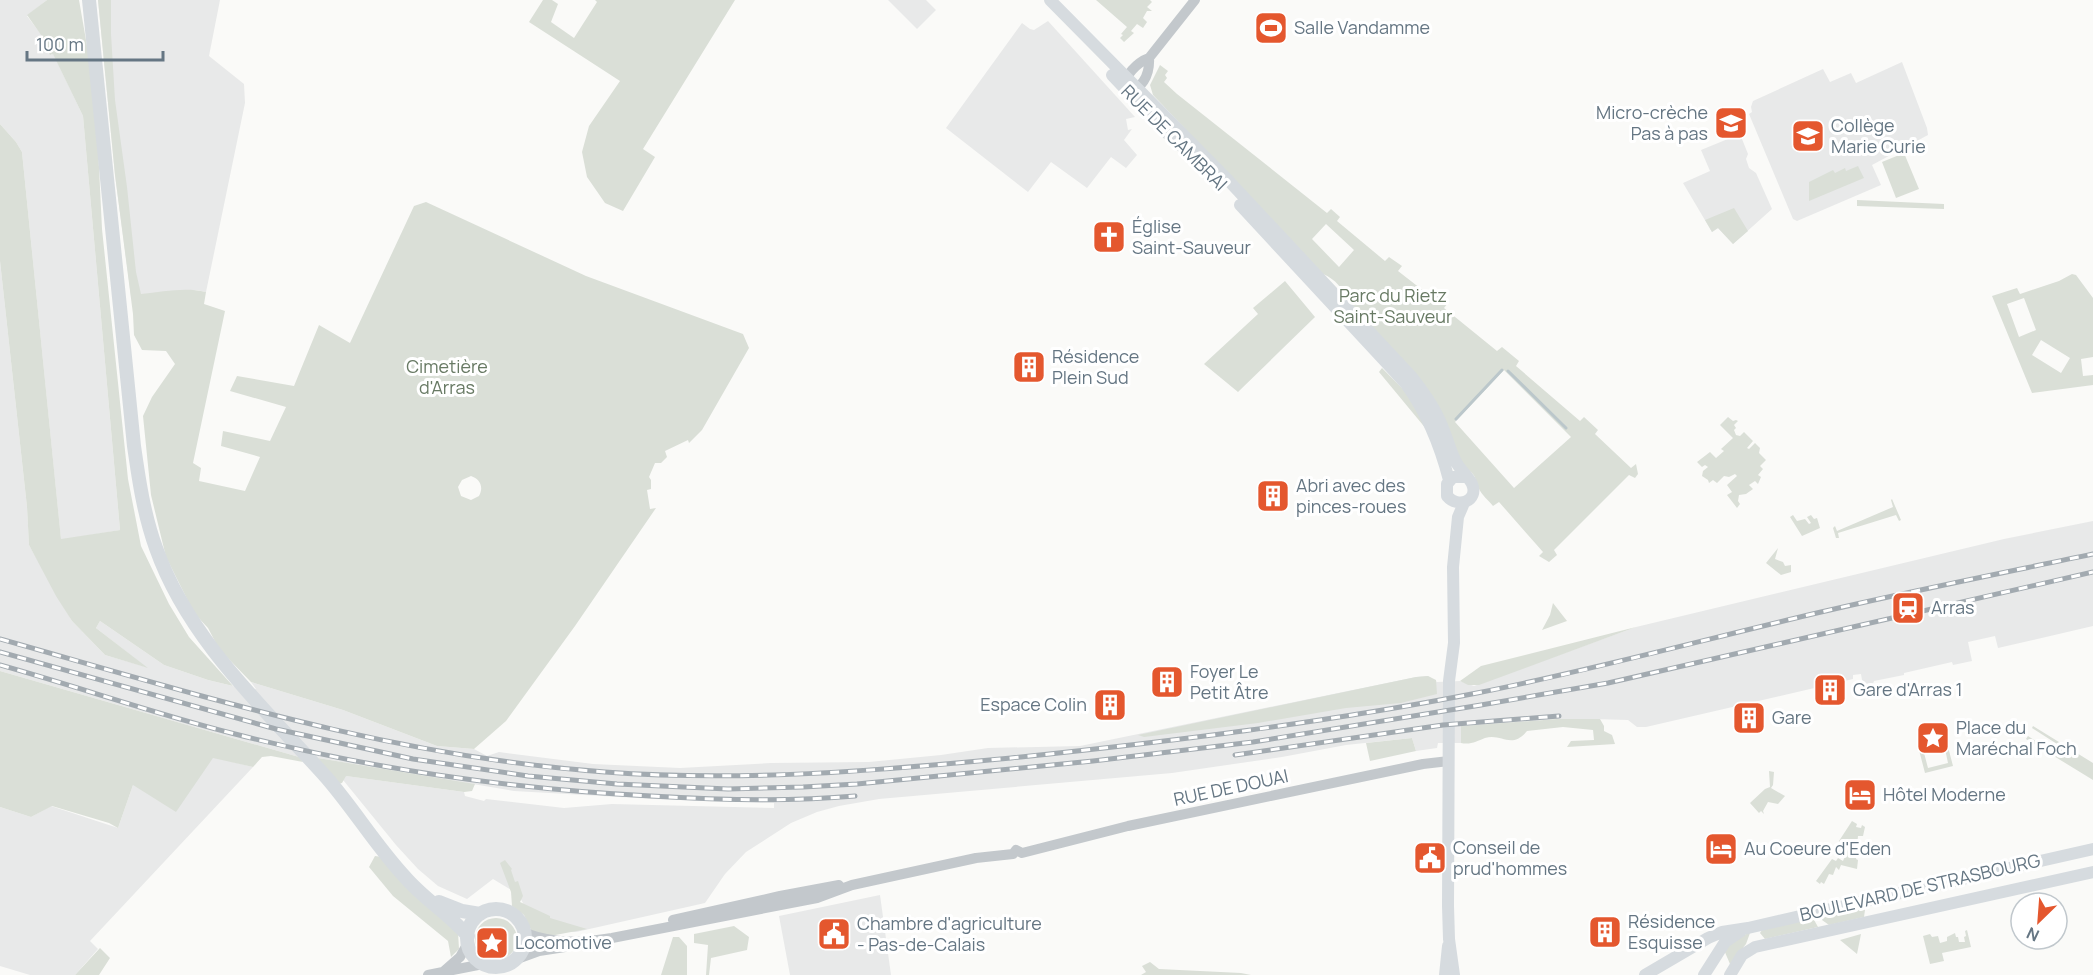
<svg xmlns="http://www.w3.org/2000/svg" width="2093" height="975" font-family="Manrope,sans-serif">
	<style>
		.built { fill: #e8e9e9 }
		.green { fill: #dadfd7; fill-rule: evenodd }
		.lines { fill: none; stroke-linecap: round; stroke-linejoin: round }
		.stream { stroke: #bbc7cb; stroke-width: 3 }
		.tertiary { stroke: #c3c8cc; stroke-width: 10 }
		.secondary { stroke: #d6dbdf; stroke-width: 12 }
		.primary { stroke: #d6dbdf; stroke-width: 14 }
		.rail-casing { stroke: #a2aab0; stroke-width: 5 }
		.rail { stroke: #fff; stroke-width: 3; stroke-dasharray: 9; stroke-linecap: butt }
		.labels { text-anchor: middle; stroke-width: 6; stroke-linejoin: round; paint-order: stroke }
		.poi-label { font-size: 18px; fill: #657683; stroke: #fff; text-anchor: start }
		.street-label { font-size: 18px; fill: #657683; stroke: #fff }
		.park-label { font-size: 18px; fill: #687a64; stroke: #fff }
	</style>
	<rect width="100%" height="100%" fill="#fafaf8"/>
	<path class="built" d="M0,0h47l-20,16 20,26 4,13 2,-2 30,63 37,414 -59,10 -39,-388 -6,-10 -16,-18z
		M98,0h122l-11,56 35,28 1,19 -39,189 -10,-2 -65,6 -16,-121z
		M888,0h38l10,10 -19,19z
		M1048,21l87,96 -9,2 2,11 4,-1 -8,11 13,15 -11,13 -15,-11 -24,31 -36,-26 -23,30 -82,-64 76,-105 8,6 4,1z
		M1902,62l25,66 1,7 -56,30 9,20 -84,36 -4,-2 -44,-105 3,-2 -1,-5 2,-6 70,-32 7,13 21,-9 5,10z
		M1740,134l8,20 -2,5 3,9 7,5 16,36 -39,35 -15,-16 -6,4 -29,-49 27,-12 -9,-21z
		M0,261l27,246 2,38 43,76 33,34 41,12 -50,-39 4,-7 64,44 44,15 33,8 15,1 -5,-7 92,28 94,36 37,3 13,7 12,-4 94,12 87,4 91,-5 98,-1 72,-7 47,-7 92,-2 336,-69 12,-1 9,6 23,-1 14,5 162,-59 368,-88 89,-18v105l-95,22 -3,-12 -27,6 4,19 -19,4 -1,-3 -48,11v2l-30,6 -1,3 -10,2 -2,-12 -8,1v4l-207,48h-9l-9,-7 -36,-1h-35l-95,7 -1,17h-23l-1,5 -21,3 -4,-13 -66,7 -64,12 -110,16 -293,26 -40,7 -22,6 -26,11 -45,29 -21,22 -20,29 -129,29h-25l-21,-16 -12,-22 -25,-15 -26,20 -29,-13 -20,-17 -22,-24 -57,-70 125,17 1,4 19,5 2,-2 78,9 48,-4 162,4v-5l-119,-4 -141,-8 -196,-33 -19,-1 -299,-86z
		M213,757l40,10 -163,174 8,8 -23,26h-45l-30,-9v-159l31,10 20,-11 67,22 15,-43z
		M880,895l11,80h-101l-11,-59z"/>
	<path class="green" d="M47,0h32l11,63 7,63 5,103 26,250 13,67 28,58 20,33 44,49 -25,-6 -44,-15 -64,-44 -4,7 52,40 -43,-13 -33,-34 -16,-25 -27,-51 -2,-38 -27,-246v-137l16,18 6,10 39,387 59,-9 -37,-414 -30,-62 -3,1 -6,-12 2,-1 -19,-27z
		M98,0h13v34l4,66 12,87 9,85 5,22c22,-2 43,-7 65,-2l-2,12 21,7 -32,152 8,5 -2,13 46,10 15,-34 -39,-11 2,-15 47,10 16,-34 -56,-16 7,-15 57,10 25,-61 31,18 64,-137 12,-4 160,74 157,58 6,14 -47,82 -13,13 -1,-3 -23,11 2,6 -6,6h-6l-6,14 2,3v9l-4,1 3,19 6,-1 -81,118 -69,95 -32,28 -37,-3 -94,-36 -92,-28 -32,-33 -11,-21 -14,-15 -28,-56 -15,-62 -8,-79 9,-19 23,-33 -9,-13 -24,-1 -8,-15 -1,-21 -18,-139zM471,476c9,3 13,11 8,20l-8,4 -10,-4 -3,-9 4,-7z
		M543,0h9l6,4 -7,18 23,16 23,-36 -2,-2h140l-92,149 12,8 -32,54 -18,-8 -18,-26 -5,-25 7,-26 31,-45 -91,-59z
		M1096,0h54l2,2 -5,5 5,4h-5l-4,7 4,4 -4,6 -6,-4 -6,7 3,2 -10,9 -4,-4 3,-3 -2,-1 6,-7z
		M1160,65l8,6 -3,4 2,3 -3,4 13,12 150,119 4,-4 9,8 -3,4 48,40 4,-4 13,9 -4,5 36,28 3,-5 11,9 -4,5 53,43 5,-4 17,14 -3,5 64,55 4,-4 14,13 -3,4 36,34 5,-4 2,10 -3,4 -6,-3 -75,75 3,5 -8,7 -10,-6 4,-4 -44,-50 -6,4c-4,-5 -11,-11 -14,-17 -5,-11 -1,-13 -14,-21l-118,-167c-3,-12 -12,-22 -24,-27l-170,-179 -3,-10zM1326,224l28,26 -15,17 -27,-28zM1504,370l67,67 -57,51 -59,-66z
		M1904,153l15,36 -23,9 -14,-36z
		M1858,166l6,12 -55,23v-19l24,-12 2,3 10,-5 1,3z
		M1857,200l87,4v5l-87,-3z
		M1734,208l14,23 -15,13 -15,-16 -6,4 -7,-12z
		M2072,274l4,1 17,23v59l-12,2 2,17 10,-1v10l-61,8 -40,-97 25,-8 3,6 39,-13zM2024,298l12,32 -17,7 -12,-33zM2041,340l29,18 -9,15 -29,-18z
		M1285,281l30,36 -77,75 -34,-28 54,-50 -5,-6z
		M1382,368l31,31 14,31 -48,-58z
		M1728,417l5,4 3,-1 2,1 -4,4 2,3 -2,2 2,5 4,1 4,-4 9,9 -6,7 2,1 6,-6 5,5 -1,5 7,7 -6,6 3,3 -5,6 3,2 -3,7 -3,-3 -6,4 4,4 -7,5 -7,1 -1,6 2,3 -3,4 -10,-13 5,-3 -5,-7 10,-9 -2,-2 -6,3 -5,-1 -7,7 -4,-3 -4,3 -1,-3 -6,-4 1,-5 5,-4 -3,-2 -3,2 -5,-5 13,-10 6,6 8,-7 -3,-2 12,-11 -13,-13z
		M1892,499l9,21 -2,1 -3,-6 -58,18 1,5h-3l-3,-10 2,-2 2,5 56,-24 -2,-7z
		M1793,515l4,6 8,-2 4,5 2,-1 -4,-6 4,-2 3,4 3,-1 3,10 -18,8 -12,-19z
		M1778,548l-3,11 8,3 2,4 6,-1v7l-10,3 -15,-12z
		M1553,603l14,18 -25,9 8,-15z
		M1636,627l-157,58h-11l-8,-4 21,-15z
		M0,671l299,86 4,5 -32,-6 -9,1 -9,10 -40,-9 -37,54 -43,-27 -15,43 -9,-5 -57,-17 -21,11 -31,-10z
		M1428,676l8,4 1,14 -36,9 -55,5 -88,15 -114,14 -6,-2 278,-58z
		M1557,719h43l4,7v5l8,4 3,9 -48,3 4,-6 23,-1 -1,-10 -30,-3 -36,4c-16,19 -25,2 -42,7 -8,3 -14,7 -24,5v-17z
		M2033,726l60,37v17l-67,-41 2,-3 26,17 5,-2 -2,-7 -25,-16z
		M1412,738l4,13 -46,10 -4,-18z
		M1947,743l6,23 -28,7 -6,-23 4,-1 5,19 20,-5 -4,-19z
		M318,758l157,26 -3,7 -8,1 -118,-16 -4,7 -4,1z
		M1769,771l5,1 -1,13 -2,3 14,8 -7,8 -10,-2 -5,9 1,3 -3,-3 -2,2 -9,-10 15,-14 5,-2z
		M1852,821l5,3 -1,3 5,1 1,-3 3,2 -2,9h-5l-1,10 2,1 -3,12 2,1 -1,9 -16,-4 -2,5 -3,-3 -3,8 -4,-1 -5,10 -3,-2 -1,2 -4,-3 16,-22 4,2 2,-3 5,3 6,-14 -10,-6z
		M375,856l7,1 76,75 1,17 -8,8 -3,-16 -55,-45 -24,-29z
		M505,860l7,9 -1,1 4,12 3,-1 5,15 -3,6 30,14v2l37,11 -37,7 -18,-4 -8,-17 -12,-9 -1,-14 -11,-29z
		M1862,907l3,3 -1,7 -35,8 -7,-5v-2z
		M1813,918l5,9 -53,12 -5,-6 2,-3z
		M475 939a21 21 0 1 1 42 0a21 21 0 1 1-42 0Z
		M734,926l15,11 -2,13 -36,8 -2,17h-3l2,-30 -14,-2v-9z
		M1967,930l4,17 -29,6 2,8 -14,3 -7,-28 7,-2 2,3 6,-1 2,7 7,-2v-4l8,-4 1,4h2l1,5h6l-1,-5 2,-1 -1,-5z
		M1750,933l-4,11 -16,20 -6,-14 12,-13z
		M1861,934l-4,20 -17,-14z
		M673,937h6l8,9v29h-26z
		M100,948l10,10 -11,17h-24z
		M1150,962l9,7 82,4 10,2h-110l5,-3 -4,-6z"/>
	<g class="lines">
		<path class="stream" d="M1508,371l58,57
			M1456,419l46,-49"/>
		<path class="tertiary" d="M1149,58c1,15 -7,36 -25,31 -1,-13 14,-27 25,-31l46,-58
			M1013,854l3,-4 6,3 106,-27 295,-62 26,-3
			M673,920l107,-24 59,-11
			M525,933c30,11 56,10 87,5l205,-40 35,-13 124,-27 37,-4
			M517,959l22,-8 26,-4
			M443,972l17,-15 8,-14
			M428,975l55,-11"/>
		<path class="secondary" d="M1050,0l177,179 184,197c11,14 21,27 28,43 7,14 10,29 17,43 4,8 13,15 16,22 7,17 -14,25 -25,12v-12l6,-7h12
			M1112,75l56,59 27,24
			M1240,205l166,179c21,29 34,61 43,96
			M1445,975l3,-29
			M1454,975l-5,-36 -1,-33 1,-225 5,-38 -1,-76 5,-50 6,-14
			M1645,975l63,-37 14,-6 26,-4 345,-79
			M1704,975l21,-33 16,-11
			M1730,975l12,-20 13,-8 338,-75"/>
		<path class="primary" d="M89,0l45,446c5,35 10,69 22,102 32,91 107,159 170,229 28,32 50,69 79,100 19,22 44,37 63,59
			M439,902l23,9 18,3
			M467 938a29 29 0 1 1 58 0a29 29 0 1 1-58 0Z"/>
		<g class="rail-casing">
			<path id="rail" d="M0,639c202,57 394,118 605,133 138,10 269,-1 406,-14 156,-16 312,-35 466,-65 116,-23 229,-54 344,-81 90,-21 181,-39 272,-58
				M0,652l276,77 137,30 115,17 89,8 111,5 75,-2 54,-3 236,-23 160,-19 228,-37 127,-22 485,-111
				M0,665c79,22 155,49 235,69 136,35 275,55 416,62 67,4 136,6 204,0
				M1235,755l208,-30 116,-9"/>
		</g>
		<use href="#rail" class="rail"/>
	</g>
	<defs>
		<g id="stadium-square" transform="scale(1.725)"><rect x="-9" y="-9" width="18" height="18" rx="4" fill="#e4572e" stroke="#fff"/><path d="M0-5a6.5 5 0 1 0 0 10a6.5 5 0 1 0 0-10ZM-3.5-1.8h7v3.6h-7Z" fill="#fff"/></g>
		<g id="school-square" transform="scale(1.725)"><rect x="-9" y="-9" width="18" height="18" rx="4" fill="#e4572e" stroke="#fff"/><path d="M0-5L7-2L0 1L-7-2ZM-4 1L0 2.5L4 1V4Q0 6-4 4Z" fill="#fff"/></g>
		<g id="church-square" transform="scale(1.725)"><rect x="-9" y="-9" width="18" height="18" rx="4" fill="#e4572e" stroke="#fff"/><path d="M-1.2-6h2.4v3.5h3.3v2.4h-3.3V6h-2.4V-.1h-3.3v-2.4h3.3Z" fill="#fff"/></g>
		<g id="building-square" transform="scale(1.725)"><rect x="-9" y="-9" width="18" height="18" rx="4" fill="#e4572e" stroke="#fff"/><path d="M-4-6H4V6H1V3H-1V6H-4ZM-2.5-4.3h1.7v1.8h-1.7ZM.8-4.3h1.7v1.8H.8ZM-2.5-1h1.7V.8h-1.7ZM.8-1h1.7V.8H.8Z" fill="#fff"/></g>
		<g id="station-square" transform="scale(1.725)"><rect x="-9" y="-9" width="18" height="18" rx="4" fill="#e4572e" stroke="#fff"/><path d="M-3-6H3Q5-6 5-4V2Q5 4 3 4L4.5 6H3L1.5 4h-3L-3 6H-4.5L-3 4Q-5 4-5 2V-4Q-5-6-3-6ZM-3.5-4v3h7v-3ZM-3.5 1v1.5H-2V1ZM2 1v1.5H3.5V1Z" fill="#fff"/></g>
		<g id="sight-square" transform="scale(1.725)"><rect x="-9" y="-9" width="18" height="18" rx="4" fill="#e4572e" stroke="#fff"/><path d="M0-6L1.8-2.2L6-1.7L2.9 1.2L3.7 5.4L0 3.3L-3.7 5.4L-2.9 1.2L-6-1.7L-1.8-2.2Z" fill="#fff"/></g>
		<g id="hotel-square" transform="scale(1.725)"><rect x="-9" y="-9" width="18" height="18" rx="4" fill="#e4572e" stroke="#fff"/><path d="M-6-4.5h1.5V1H6V5H4.5V3h-9V5H-6ZM-4 0a1.8 1.8 0 1 1 3.6 0ZM.5 0V-2.5h3Q6-2.5 6 0Z" fill="#fff"/></g>
		<g id="civic-square" transform="scale(1.725)"><rect x="-9" y="-9" width="18" height="18" rx="4" fill="#e4572e" stroke="#fff"/><path d="M-.6-6.5H3V-4.5H.6V-3L4-1V1h2V6H-6V1h2V-1L-.6-3ZM-1.2 2.5V6h2.4V2.5Z" fill="#fff"/></g>
	</defs>
	<g fill-rule="evenodd">
		<use href="#stadium-square" x="1271" y="28"/>
		<use href="#school-square" x="1731" y="123"/>
		<use href="#school-square" x="1808" y="136"/>
		<use href="#church-square" x="1109" y="237"/>
		<use href="#building-square" x="1029" y="367"/>
		<use href="#building-square" x="1273" y="496"/>
		<use href="#station-square" x="1908" y="608"/>
		<use href="#building-square" x="1167" y="682"/>
		<use href="#building-square" x="1830" y="690"/>
		<use href="#building-square" x="1110" y="705"/>
		<use href="#building-square" x="1749" y="718"/>
		<use href="#sight-square" x="1933" y="738"/>
		<use href="#hotel-square" x="1860" y="795"/>
		<use href="#hotel-square" x="1721" y="849"/>
		<use href="#civic-square" x="1430" y="858"/>
		<use href="#building-square" x="1605" y="932"/>
		<use href="#civic-square" x="834" y="934"/>
		<use href="#sight-square" x="492" y="943"/>
	</g>
	<g class="labels">
		<g class="poi-label">
			<text x="1294" y="34">Salle Vandamme</text>
			<text x="1708" y="119" text-anchor="end">Micro-crèche<tspan x="1708" dy="21">Pas à pas</tspan></text>
			<text x="1831" y="132">Collège<tspan x="1831" dy="21">Marie Curie</tspan></text>
			<text x="1132" y="233">Église<tspan x="1132" dy="21">Saint-Sauveur</tspan></text>
			<text x="1052" y="363">Résidence<tspan x="1052" dy="21">Plein Sud</tspan></text>
			<text x="1296" y="492">Abri avec des<tspan x="1296" dy="21">pinces-roues</tspan></text>
			<text x="1931" y="614">Arras</text>
			<text x="1190" y="678">Foyer Le<tspan x="1190" dy="21">Petit Âtre</tspan></text>
			<text x="1853" y="696">Gare d'Arras 1</text>
			<text x="1087" y="711" text-anchor="end">Espace Colin</text>
			<text x="1772" y="724">Gare</text>
			<text x="1956" y="734">Place du<tspan x="1956" dy="21">Maréchal Foch</tspan></text>
			<text x="1883" y="801">Hôtel Moderne</text>
			<text x="1453" y="854">Conseil de<tspan x="1453" dy="21">prud'hommes</tspan></text>
			<text x="1744" y="855">Au Coeure d'Eden</text>
			<text x="1628" y="928">Résidence<tspan x="1628" dy="21">Esquisse</tspan></text>
			<text x="857" y="930">Chambre d'agriculture<tspan x="857" dy="21">- Pas-de-Calais</tspan></text>
			<text x="515" y="949">Locomotive</text>
		</g>
		<g class="street-label">
			<text transform="translate(1174 138) rotate(45)" y="6">RUE DE CAMBRAI</text>
			<text transform="translate(1231 788) rotate(-12)" y="6">RUE DE DOUAI</text>
			<text transform="translate(1920 888) rotate(-13)" y="6">BOULEVARD DE STRASBOURG</text>
		</g>
		<g class="park-label">
			<text x="1393" y="302">Parc du Rietz<tspan x="1393" dy="21">Saint-Sauveur</tspan></text>
			<text x="447" y="373">Cimetière<tspan x="447" dy="21">d'Arras</tspan></text>
		</g>
	</g>
	<g transform="translate(2039 921) rotate(205)"><circle r="28" fill="#ffffff" stroke="#c1c8cd" stroke-width="1.5"/>
	<path d="M0-4.5L10 22L0 15L-10 22Z" fill="#e4572e"/>
	<text y="-9" font-size="16" font-weight="bold" text-anchor="middle" fill="#657683">N</text>
	</g>
	<path d="M27 51v9h136v-9" fill="none" stroke="#657683" stroke-width="3"/>
	<text x="36" y="51" font-size="18" fill="#657683" stroke="#ffffff" stroke-width="4.5" paint-order="stroke">100 m</text>
</svg>
